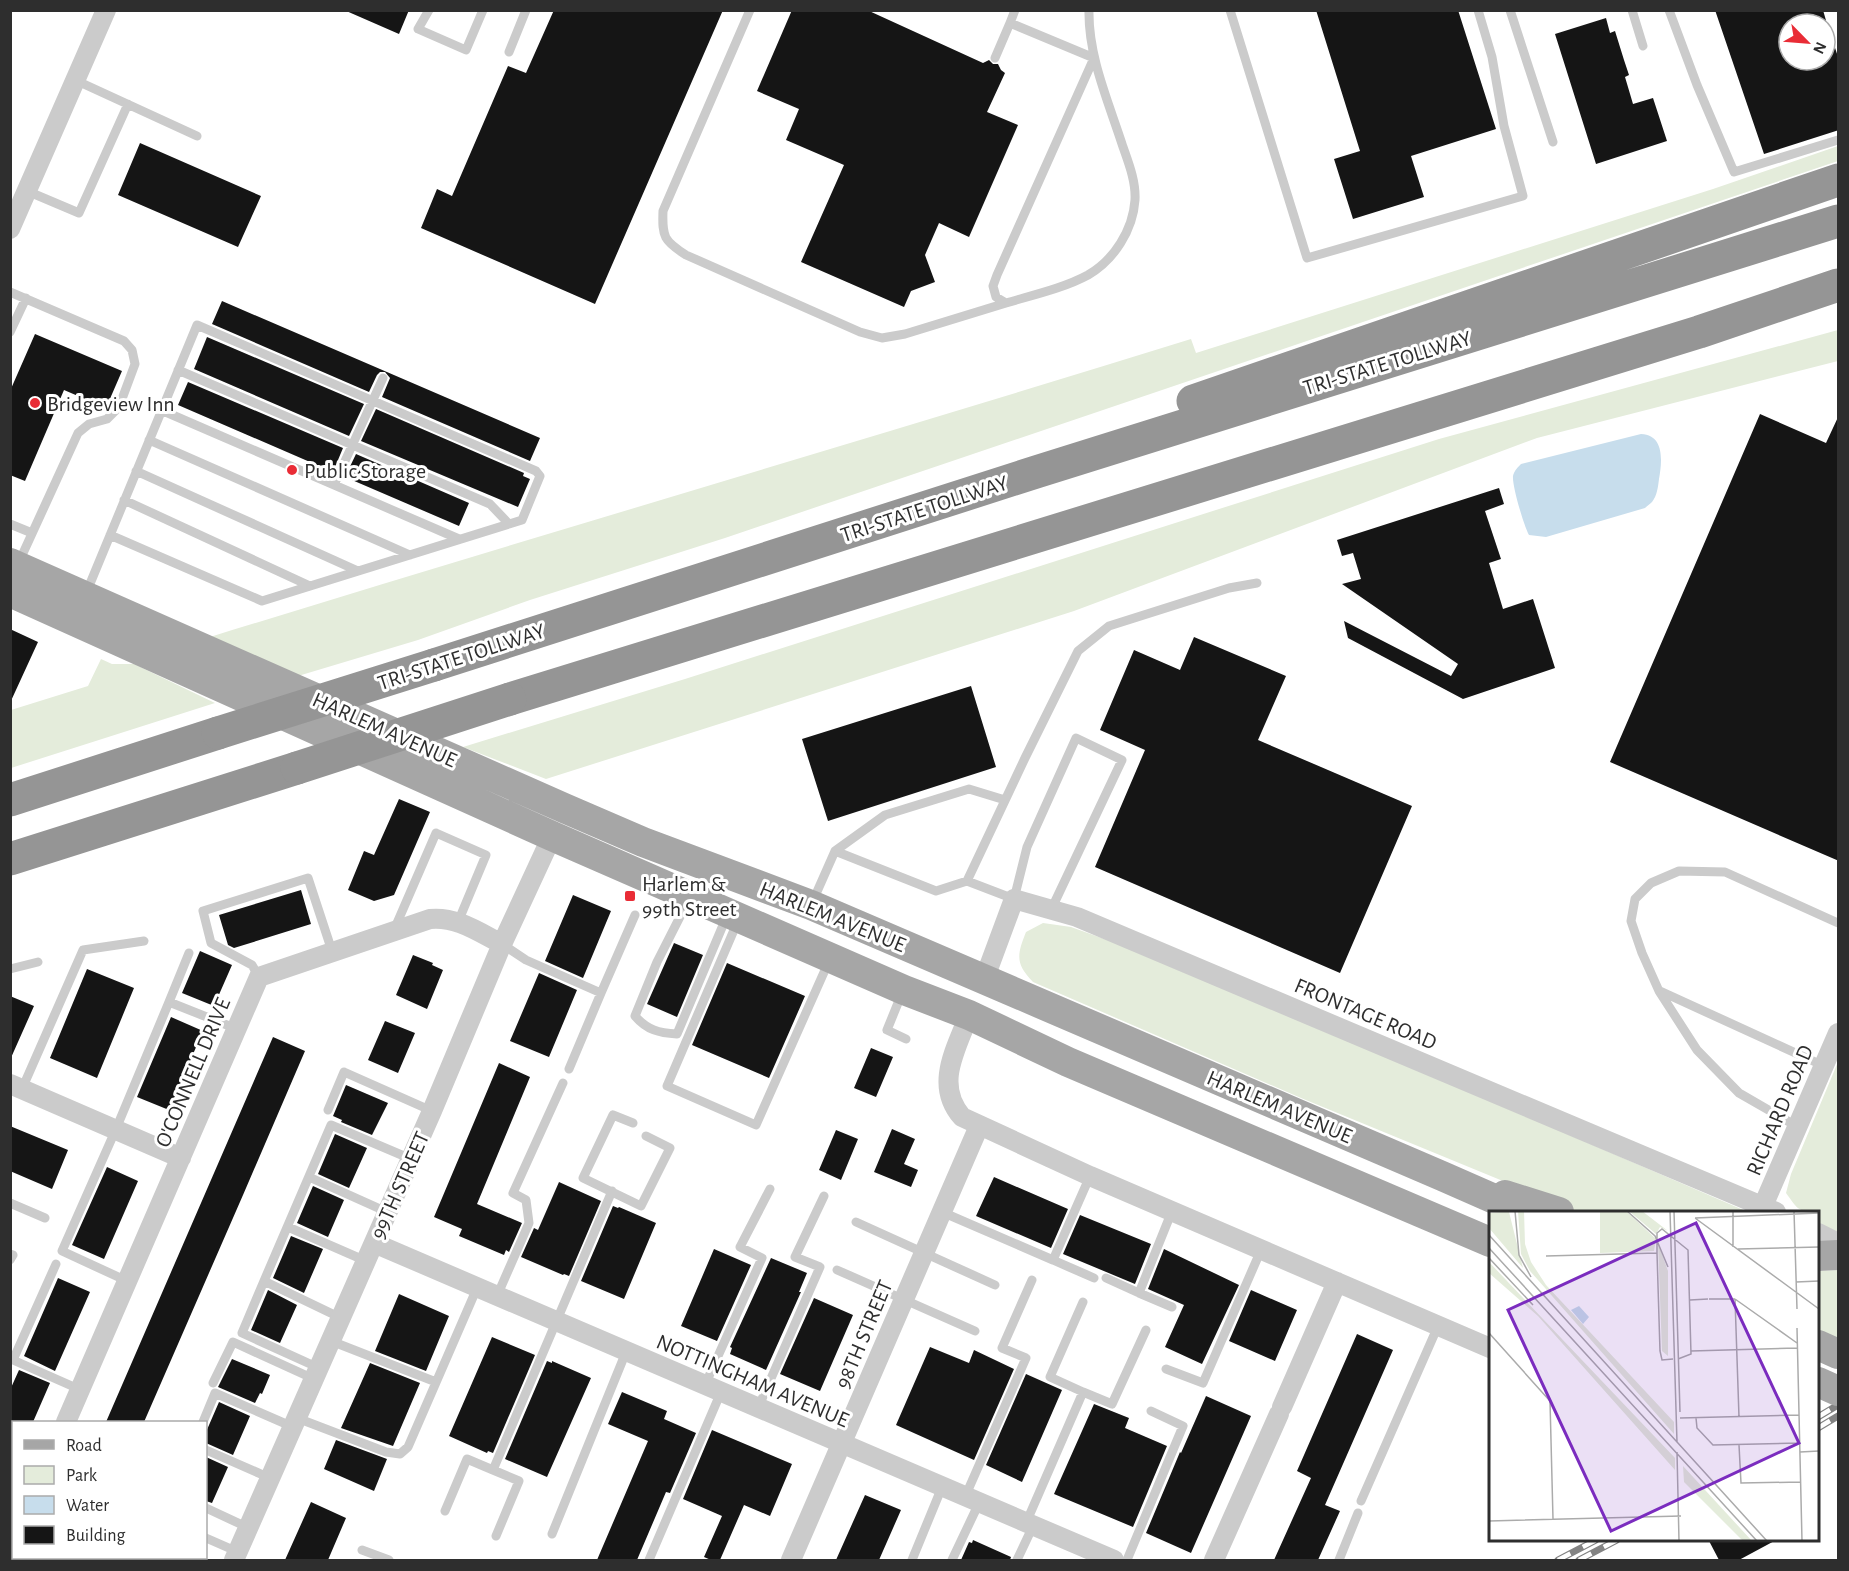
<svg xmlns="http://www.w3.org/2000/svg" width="1849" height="1571" font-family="'Alegreya Sans',sans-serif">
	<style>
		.green { fill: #e4ecdb }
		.water { fill: #c7ddec }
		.building { fill: #151515 }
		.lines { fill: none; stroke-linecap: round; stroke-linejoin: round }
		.lane { stroke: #cbcbcb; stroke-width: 9 }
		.street { stroke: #cbcbcb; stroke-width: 20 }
		.primary { stroke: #a6a6a6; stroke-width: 30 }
		.highway { stroke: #959595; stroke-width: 33 }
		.rail-casing { stroke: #838383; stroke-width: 7 }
		.rail { stroke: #fff; stroke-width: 4.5; stroke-dasharray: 14; stroke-linecap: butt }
		.primary-bridge { stroke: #a6a6a6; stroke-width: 30 }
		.highway-bridge { stroke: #959595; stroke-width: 33 }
		.poi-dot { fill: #e92c36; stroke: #fff; stroke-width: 2 }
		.labels { text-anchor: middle; stroke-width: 6; stroke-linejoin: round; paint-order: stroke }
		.street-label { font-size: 22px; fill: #2e2e2e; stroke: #fff }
		.poi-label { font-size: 22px; fill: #2e2e2e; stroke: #fff; text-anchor: start }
		.inset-road { fill: none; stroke: #ababab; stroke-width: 1.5 }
		.view { fill: #7b2cbf; fill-opacity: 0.15; stroke: #7b2cbf; stroke-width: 3 }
		.inset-edge { fill: none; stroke: #2e2e2e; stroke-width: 3 }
	</style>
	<rect width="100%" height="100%" fill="#fff"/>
	<path class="green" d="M1838,146v15l-1113,377 -195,62 -112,40 -120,36 -88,-39c327,-101 655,-197 981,-298l5,14 517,-164z
		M1838,330v31l-301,77 -463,173 -528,168 -83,-32 222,-68 754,-240z
		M101,659l11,5h22l81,39 -204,65v-58l77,-24z
		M1043,923l28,4 103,37 574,248h-170l-277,-114 -268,-116c-18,-19 -16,-27 -7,-50z
		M1838,1062v170l-20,-9v-11c-21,0 -21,-4 -32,-19l5,-19z
		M1838,1270v69l-20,-9v-59z"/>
	<path class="water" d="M1641,434c24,1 21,28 18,45 -1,8 -2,17 -7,23 -2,2 -5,4 -7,6l-99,29 -17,-2c-5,-9 -17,-49 -16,-59 1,-5 5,-9 8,-12z"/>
	<path class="building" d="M344,10h65l-10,24z
		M554,10h169l-128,294 -174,-76 16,-39 15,7 56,-130 18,7z
		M792,10h75l116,53 6,-3 4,4h5l3,6 4,3 -18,39 31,13 -49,112 -30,-14 -14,32 10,27 -24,9 -7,16 -103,-45 43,-97 -58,-25 13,-31 -42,-18z
		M1316,10h142l38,119 -85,27 13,41 -71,22 -19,-60 26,-8z
		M1715,10h108l4,14h-38v36h36v-33l3,-1 11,34v70l-75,24z
		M1606,18l4,15 5,-2 9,29 5,15 -4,2 8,27 20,-6 14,43 -71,23 -41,-130z
		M140,143l121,53 -23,51 -120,-52z
		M222,301l318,137 -10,23 -148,-64 8,-19 -5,-6h-5l-3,3 -8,17 -157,-68z
		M35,334l87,37 -16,37 -42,-18 -39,91 -15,-6v-84z
		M207,337l157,67 -15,32 -155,-67z
		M188,382l155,66 -10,24 -155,-67z
		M376,409l148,64 -1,3 7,3 -12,28 -157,-66z
		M1760,414l66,29 13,-28v446l-229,-99z
		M356,454l113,49 -10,23 -114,-49z
		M1499,488l5,16 -19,7 16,48 -12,4 14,46 30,-10 22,69 -92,31 -115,-61 -4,-17 107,55 7,-12 -116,-80 19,-5 -8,-26 -11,3 -5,-16z
		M10,629l28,13 -28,61z
		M1194,637l92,39 -28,64 154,66 -72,167 -245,-106 50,-117 -45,-20 34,-80 46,20z
		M971,686l25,81 -168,54 -26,-82z
		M399,799l31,13 -36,83 -20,6 -26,-11 16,-39 10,4z
		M301,890l10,34 -77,24 -6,-3 -9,-30z
		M573,895l38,16 -28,67 -38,-17z
		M674,943l29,12 -26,62 -30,-13z
		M200,951l32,14 -18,41 -32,-13z
		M413,955l20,8 -1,2 11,5 -16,39 -31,-14z
		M727,963l78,33 -36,82 -77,-33z
		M87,969l47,19 -37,90 -47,-20z
		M539,973l38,17 -28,67 -39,-16z
		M10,996l24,10 -24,54z
		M171,1017l32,14 -34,79 -32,-13z
		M385,1021l30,12 -17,40 -30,-13z
		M273,1037l32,14 -62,144 -99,227h-38z
		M871,1048l22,9 -17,40 -22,-9z
		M499,1063l31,14 -53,127 45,19 -13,29 -3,-2 -2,5 -45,-19 3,-7 -28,-12z
		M346,1085l42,18 -16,32 -31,-13 1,-2 -9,-4z
		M10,1126l58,24 -16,39 -42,-18z
		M892,1129l23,10 -11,25 14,6 -7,17 -37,-15z
		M836,1130l22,9 -17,41 -22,-10z
		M335,1134l32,14 -18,40 -31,-14z
		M107,1167l31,14 -34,78 -32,-14z
		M994,1177l74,32 -17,39 -75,-32z
		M559,1182l42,19 -32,75 -5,-2 -1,1 -42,-18 13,-29 4,2z
		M313,1186l31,14 -16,37 -31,-14z
		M613,1206l5,2 1,-1 37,16 -32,76 -43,-18z
		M1080,1215l71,29 -16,40 -72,-30z
		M291,1236l32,13 -19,44 -31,-15z
		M714,1249l37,16 -34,76 -36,-15z
		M1164,1249l75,36 -37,79 -37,-17 19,-42 -36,-16z
		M771,1258l36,15 -8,19h2l-35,78 -36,-16 2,-6 -2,-1z
		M58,1278l32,14 -35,79 -31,-15z
		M268,1290l29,15 -17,38 -29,-13z
		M1251,1290l46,20 -22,51 -46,-20z
		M399,1294l50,22 -23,55 -51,-20z
		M814,1298l39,17 -33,76 -40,-17z
		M1357,1334l36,16 -68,155 15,6 -22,49h-44l37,-82 -14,-7z
		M492,1337l43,18 -42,98 -5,-2 -1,2 -38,-17z
		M930,1347l39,16 5,-13 40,19 -40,91 -78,-35z
		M232,1359l38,16 -8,19 -2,-1 -5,10 -37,-16z
		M547,1361l5,2v-2l39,17 -44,99 -42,-18z
		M370,1363l50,20 -27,63 -52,-18z
		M19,1370l31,13 -17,39h-23v-32z
		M1026,1374l36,16 -40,92 -36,-17z
		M622,1392l45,19 -3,8 32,14 -26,60 -4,-1 -29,68h-40l51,-119 -40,-17z
		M1206,1396l45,20 -60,137 -45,-20 34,-81 1,1z
		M219,1402l31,14 -17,39 -27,-12v-11z
		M1094,1404l35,14 -4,10 42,18 -34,81 -79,-33z
		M712,1430l80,34 -22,52 -26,-11 -24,55h-9l-7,-3 18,-41 -39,-17z
		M336,1440l51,19 -13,32 -50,-22z
		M206,1457l22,10 -16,36 -6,-2z
		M865,1495l36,15 -22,50h-43z
		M311,1502l35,16 -18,42h-43z
		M1708,1539h70l-39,21h-20z
		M973,1540l38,17 -1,3h-49l8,-18 3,1z"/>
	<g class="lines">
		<path class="lane" d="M429,10l-11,19 48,21 17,-40
			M750,10l-87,201c-1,26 1,30 23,44l174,77 22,6 23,-4 101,-31
			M1015,10l-5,13 84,35
			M1089,10c-1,47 20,93 34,137 6,17 13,35 12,53 -2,30 -21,60 -47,75 -24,13 -55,20 -82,28l-10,-6 -3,-11 4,-11 97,-217
			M1230,10l77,248 216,-62 -19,-70 -12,-69 -14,-47
			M1510,10l43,132
			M1632,10l11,36
			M1669,10l28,75 37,87 104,-32
			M509,52l17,-42
			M995,58l15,-35
			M75,80l122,56
			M27,191l52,22 49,-109
			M10,292l114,49 8,9 3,14 -16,43 -12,12 -18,5 -11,9 -59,129
			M10,332l16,-34
			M178,370l312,134 19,20
			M161,410l298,129
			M149,440l261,115
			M136,471l222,100
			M334,485l49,-107
			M124,500l186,86
			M10,524l22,9
			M87,591l110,-266 339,146 4,5 -18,44 -260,81 -152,-66
			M835,851l101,40 31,-10
			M688,901l-31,61 -22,54c12,14 24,17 42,18l49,-116
			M812,903l23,-52 50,-36 84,-26 36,11
			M1051,910l71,-150 -46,-22 -49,109 -13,52 -47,-18 58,-123 53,-107 31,-25 120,-38 28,-5
			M737,923l-70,163 89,39 73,-164
			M394,930l42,-97 50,22 -28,67
			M502,944l24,16 75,33 34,-78
			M10,969l28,-7
			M259,977l-7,-12 -41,-22 -8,-32 105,-33 24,73
			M1660,991l164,75
			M902,993l-15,37 19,9
			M169,1002l20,-49
			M569,1069l32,-76
			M22,1089l61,-139 61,-9
			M328,1110l16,-38 88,39
			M633,1123l-20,-8 -30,63 58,28 29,-58 -24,-12
			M1798,1127l-59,-34 -42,-43 -38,-59 -17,-38 -11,-32 4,-22 16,-16 28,-12 46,1 113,51
			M1090,1176l-37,84 41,18
			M309,1177l78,35
			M10,1203l35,15
			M942,1212l111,48
			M856,1222l139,63
			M288,1227l78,34
			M10,1254l3,1 -3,5
			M56,1264l-43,96 68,30
			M837,1270l138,61
			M1106,1278l33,15 33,-82
			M127,1281l-65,-30 54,-122 53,-127 68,27
			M264,1281l67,-156 80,34
			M1139,1293l33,14
			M497,1296l32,-73 -3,-23 -13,-7 50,-110
			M331,1341l105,41
			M319,1368l-77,-35 22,-52 77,37
			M1166,1369l37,14 58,-133
			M213,1383l20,-41 81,37
			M705,1385l57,-127 -22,-11 30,-58
			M1083,1392l29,12 34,-74
			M758,1408l62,-141 -25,-10 29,-61
			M297,1418l89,34 14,2 8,-7 69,-159
			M203,1422l12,-29 78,34
			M10,1436l4,1
			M206,1450l64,28
			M493,1470l26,11 -23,55
			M965,1497l61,-139 -24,-10 30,-68
			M1361,1501l77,-175
			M206,1508l43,20
			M445,1511l22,-52 26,11 119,-279
			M1026,1523l57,-131 -33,-15 33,-75
			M552,1534l74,-182
			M206,1538l32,14
			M362,1550l27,10
			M101,1560l1,-2
			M143,1560l1,-2
			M649,1560l72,-168
			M912,1560l30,-73
			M952,1560l27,-57
			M1017,1560l16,-34
			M1127,1560l56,-134 -32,-15
			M1339,1560l19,-47"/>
		<path class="street" d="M10,229l96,-219
			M984,980l30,-81 63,18 699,295
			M969,1015c-13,34 -35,70 -7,102l128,59 400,172
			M10,1084l171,74
			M1763,1206l75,-173
			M1818,1233l20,10
			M374,1243l740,317
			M1282,1407l55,-125
			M66,1422l193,-445 171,-58c26,-3 50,14 72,25
			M10,1559l4,-7
			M234,1560l198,-449 70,-167 50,-108
			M791,1560l188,-434
			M1214,1560l65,-146"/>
		<path class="primary" d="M10,563l554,245 79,34 168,63 631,271 82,36
			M10,592l542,244 352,154 65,25 99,47 422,180
			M1505,1195l54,17
			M1818,1256l20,-1
			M1818,1345l20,9"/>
		<path class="highway" d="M1193,401l645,-221
			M434,665l602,-193 802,-251
			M510,699l1189,-367 139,-47
			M10,800l208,-67
			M10,859l287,-91"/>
		<g class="rail-casing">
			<path id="rail" d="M1818,1417l20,-12
				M1818,1428l20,-12
				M1558,1560l38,-20
				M1579,1560l38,-20"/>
		</g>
		<use href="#rail" class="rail"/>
		<path class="primary-bridge" d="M1818,1382l20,9"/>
		<path class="highway-bridge" d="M218,733l216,-68
			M297,768l213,-69"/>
	</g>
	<g class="poi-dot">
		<circle cx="35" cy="403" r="6"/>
		<circle cx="292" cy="470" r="6"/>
		<rect x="624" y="890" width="12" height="12" rx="3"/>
	</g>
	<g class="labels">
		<g class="street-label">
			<text transform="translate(1387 362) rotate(-17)" y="8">TRI-STATE TOLLWAY</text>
			<text transform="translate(924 508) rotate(-18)" y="8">TRI-STATE TOLLWAY</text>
			<text transform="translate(461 656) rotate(-18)" y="8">TRI-STATE TOLLWAY</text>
			<text transform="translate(385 729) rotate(24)" y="8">HARLEM AVENUE</text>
			<text transform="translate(833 916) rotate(22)" y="8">HARLEM AVENUE</text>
			<text transform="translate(1366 1013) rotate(23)" y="8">FRONTAGE ROAD</text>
			<text transform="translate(192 1072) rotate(-67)" y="8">O'CONNELL DRIVE</text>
			<text transform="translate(1280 1106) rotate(23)" y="8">HARLEM AVENUE</text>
			<text transform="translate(1779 1110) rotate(-67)" y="8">RICHARD ROAD</text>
			<text transform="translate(399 1185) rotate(-66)" y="8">99TH STREET</text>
			<text transform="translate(863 1334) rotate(-67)" y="8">98TH STREET</text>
			<text transform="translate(753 1380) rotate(23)" y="8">NOTTINGHAM AVENUE</text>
		</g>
		<g class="poi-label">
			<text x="47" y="411">Bridgeview Inn</text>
			<text x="304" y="478">Public Storage</text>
			<text x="642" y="891">Harlem &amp;<tspan x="642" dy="25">99th Street</tspan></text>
		</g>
	</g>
	<g transform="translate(1489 1211)">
		<rect width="330" height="330" fill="#fff"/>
		<path d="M24,0l-4,1 14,56 -34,-40v-15zM29,0h6l1,33 6,18 15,23 128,137v12l-144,-163 -9,-17zM111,0h26l30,28 -2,12 -54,2zM140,0h13l26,20 -8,-4 -4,7zM169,32l10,28v85l-6,-5zM0,51l186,196v12l-137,-154 -49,-43zM194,255l69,75h-9l-59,-59z" fill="#e4ecdb"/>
		<path d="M90,95l10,11 -6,7 -12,-14z" fill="#c7ddec"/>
		<path class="inset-road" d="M26,0l4,44 12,22M138,0l28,25 13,31M181,0l7,231M185,0l6,201M244,0v36M305,0l3,98M206,7l124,91M206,7l124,-5M0,24l278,306M0,37l268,293M249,38l81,-2M57,45l111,-3M0,47l44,47M307,71l23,-1M220,88h26M246,88l4,118M246,88l62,44M201,89l18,-1M308,117l5,213M0,122l61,68 3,118M202,140l106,-3M184,148l-11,1 -2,-9 -3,-98v-20l5,-4 26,21 3,104 -13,5M191,207l119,-3M207,207l1,10 16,17 87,-2M250,234l2,38 60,-1M188,241l2,89M311,241l19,-1M0,310l192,-5"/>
		<path class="view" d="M207,12l103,220 -188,88 -103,-221z"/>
		<rect width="330" height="330" class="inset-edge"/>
	</g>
	<rect width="1849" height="1571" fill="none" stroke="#2e2e2e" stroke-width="24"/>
	<rect x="12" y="1421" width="195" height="138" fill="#ffffff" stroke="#ababab" stroke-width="1.5"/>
	<rect x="24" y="1440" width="30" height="9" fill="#a6a6a6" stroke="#ababab" stroke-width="1.5"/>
	<text x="66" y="1451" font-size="18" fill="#2e2e2e">Road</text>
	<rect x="24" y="1466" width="30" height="18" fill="#e4ecdb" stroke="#ababab" stroke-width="1.5"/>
	<text x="66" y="1481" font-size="18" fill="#2e2e2e">Park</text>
	<rect x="24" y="1496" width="30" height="18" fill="#c7ddec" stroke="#ababab" stroke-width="1.5"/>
	<text x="66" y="1511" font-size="18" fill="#2e2e2e">Water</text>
	<rect x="24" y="1526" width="30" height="18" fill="#151515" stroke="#ababab" stroke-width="1.5"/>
	<text x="66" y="1541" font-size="18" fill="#2e2e2e">Building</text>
	<g transform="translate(1807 42) rotate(115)"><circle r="28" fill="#ffffff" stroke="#ababab" stroke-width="1.5"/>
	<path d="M0-4.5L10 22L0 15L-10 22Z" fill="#e92c36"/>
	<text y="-9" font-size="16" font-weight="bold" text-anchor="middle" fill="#2e2e2e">N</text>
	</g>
</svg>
